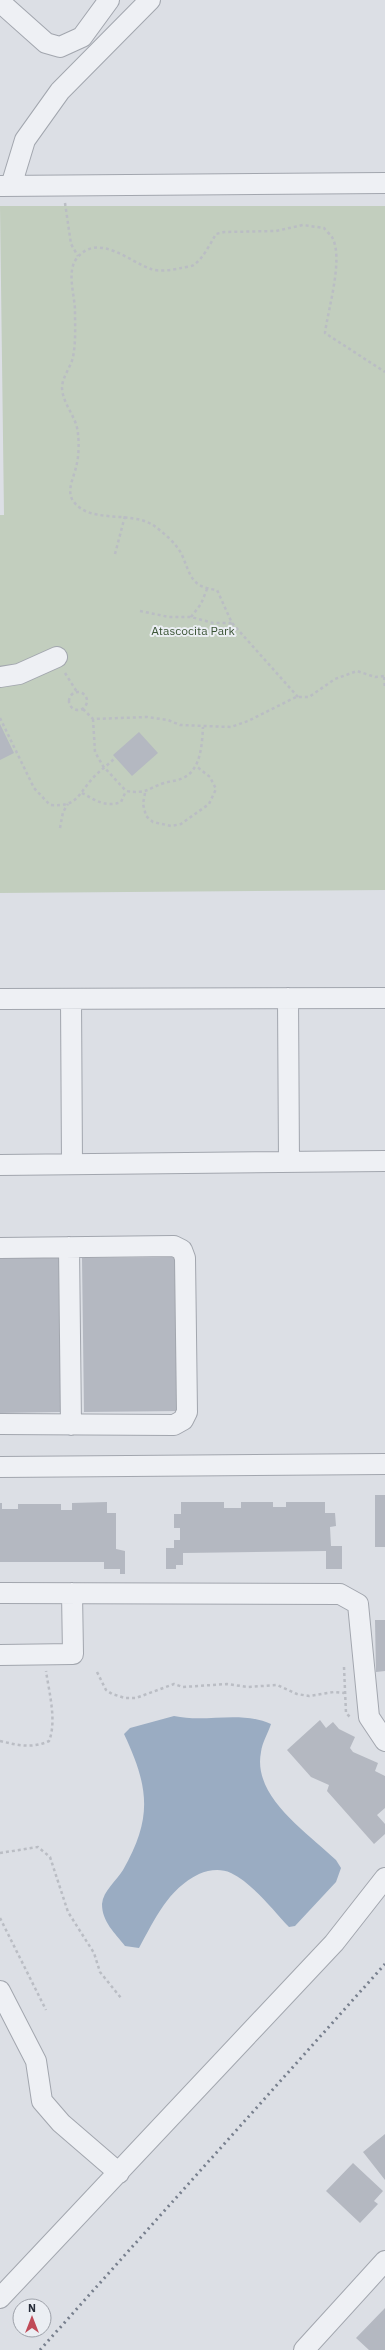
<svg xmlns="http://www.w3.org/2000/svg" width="385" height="2350" font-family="'IBM Plex Sans',sans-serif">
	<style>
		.green { fill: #c2cebe }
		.water { fill: #9aacc2 }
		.building { fill: #b4b8c1 }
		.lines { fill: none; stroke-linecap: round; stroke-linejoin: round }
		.minor-casing { stroke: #a2a6ae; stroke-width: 22 }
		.path { stroke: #babdc4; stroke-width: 2.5; stroke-dasharray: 3 3; stroke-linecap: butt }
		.minor { stroke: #eef0f4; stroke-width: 20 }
		.rail { stroke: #777f8d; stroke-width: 3; stroke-dasharray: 2 4; stroke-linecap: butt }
		.labels { text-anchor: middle; stroke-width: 4; stroke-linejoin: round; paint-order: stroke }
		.park-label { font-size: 12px; fill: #3b5436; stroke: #ebeef3 }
	</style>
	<rect width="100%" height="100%" fill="#dcdfe5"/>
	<path class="green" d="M0,206h385v684l-385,3v-378h4z"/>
	<path class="water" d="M174,1716c33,7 65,-6 97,8 -3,9 -9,19 -10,28 -9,45 47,81 75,108l5,8 -5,14 -41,44 -6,1c-16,-17 -37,-44 -58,-54 -11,-5 -22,-3 -32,1 -31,15 -44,45 -60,74l-14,-2c-10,-13 -23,-24 -23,-42 1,-13 15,-24 21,-34 30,-52 26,-83 1,-136l6,-6z"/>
	<path class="building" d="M0,724l14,29 -14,7z
		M139,732l19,21 -26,23 -19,-21z
		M176,1257l3,154 -95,1 -2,-154z
		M0,1258h60l1,154 -61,1z
		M375,1495h10v52h-10z
		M107,1502v11h9v36l9,2v23h-5v-5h-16v-7h-104v-59h2v6h16v-5h43v6h11v-7z
		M181,1502h43v6h17v-6h32v5h13v-5h39v11h10l1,13 -6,1 1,19h11v23h-16v-18l-143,2v12h-7v4h-10v-21h8v-8h6v-12h-6v-14h7z
		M375,1620h10v51l-9,1z
		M320,1720l6,8 7,-6 6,7 16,8 -5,11 3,4 25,11 -3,8 10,5v32l-8,7 8,9v10l-11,10 -47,-53 2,-6 -18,-8 -24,-27z
		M385,2134v46l-22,-28z
		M353,2163l30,28 -9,10 4,3 -18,19 -34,-32z
		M385,2308v42h-16l-13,-12z"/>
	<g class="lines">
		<g class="minor-casing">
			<path id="minor" d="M0,2l46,41 14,4 22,-10 27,-37
				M0,186l385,-3
				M11,186l14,-46 35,-49 90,-91
				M0,677l19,-3 38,-17
				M288,998l1,164
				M0,999l385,-1
				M71,999l1,165
				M0,1165l385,-4
				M69,1247l2,178
				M0,1248l174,-2 8,4 3,8 2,154 -4,8 -9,5 -174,-1
				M0,1467l385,-3
				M0,1593l340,1 18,10 11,113 16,24
				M0,1655l73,-1 -1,-61
				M0,1991l36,70 6,40 19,22 58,50
				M0,2298l334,-355 51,-65
				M304,2350l81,-89"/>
		</g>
		<path class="path" d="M65,203l6,41 7,12
			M115,554l10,-38
			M140,611l29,6h22l22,6h19
			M191,617l10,-13 6,-15
			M65,673l12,19
			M384,677l1,12
			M69 701a9 9 0 1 1 18 0a9 9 0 1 1-18 0Z
			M298,697l-66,-74 -15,-33c-26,-3 -26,-14 -35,-35 -6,-12 -18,-22 -29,-30 -24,-15 -66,0 -81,-26 -5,-10 2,-22 4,-32 3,-10 3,-24 2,-33 -1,-17 -15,-29 -16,-46 0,-11 9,-21 11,-31 3,-15 2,-31 2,-46 0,-15 -9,-40 2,-53 21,-26 53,4 74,11 8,3 21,1 30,-1 4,-1 11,-1 14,-4 9,-7 15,-20 21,-30l8,-2 52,-1 27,-6 21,3c2,3 6,6 8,9 12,21 -4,72 -7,96l60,39
			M83,709l10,10 54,-2 21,3 12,5 51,2 17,-6 48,-24h13l26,-18 22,-8 18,6 10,-1
			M0,718l34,70 16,17c27,2 27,-9 42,-26 7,-8 16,-14 23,-21
			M93,719l2,33 8,14 23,25c22,3 20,-2 38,-8 7,-2 14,-2 21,-6 16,-9 17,-33 18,-50
			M82,793c13,7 24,15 39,9l5,-11
			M145,793l-2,11 3,12 7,6 18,4 10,-2 28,-20 7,-15 -6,-12 -14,-11
			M60,828l3,-16 5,-8
			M344,1667l2,46 5,5
			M97,1672l9,18 6,4 13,4h11l38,-14 9,3 44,-3 21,3 29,-2 20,9 12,2 25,-4 10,1
			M0,1741c17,4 32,8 49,0 8,-20 0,-49 -3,-70
			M0,1853l38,-6 12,10 18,55 26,41 6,19 21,26
			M0,1918l46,92"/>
		<use href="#minor" class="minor"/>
		<path class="rail" d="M40,2350l345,-386"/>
	</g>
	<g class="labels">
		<g class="park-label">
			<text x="193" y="635">Atascocita Park</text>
		</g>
	</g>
	<g transform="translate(32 2318)"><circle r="19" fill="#ebeef3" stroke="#9da1a9"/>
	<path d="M0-3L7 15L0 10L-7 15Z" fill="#c04b58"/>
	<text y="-6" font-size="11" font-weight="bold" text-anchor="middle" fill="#272d3a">N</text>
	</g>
</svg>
